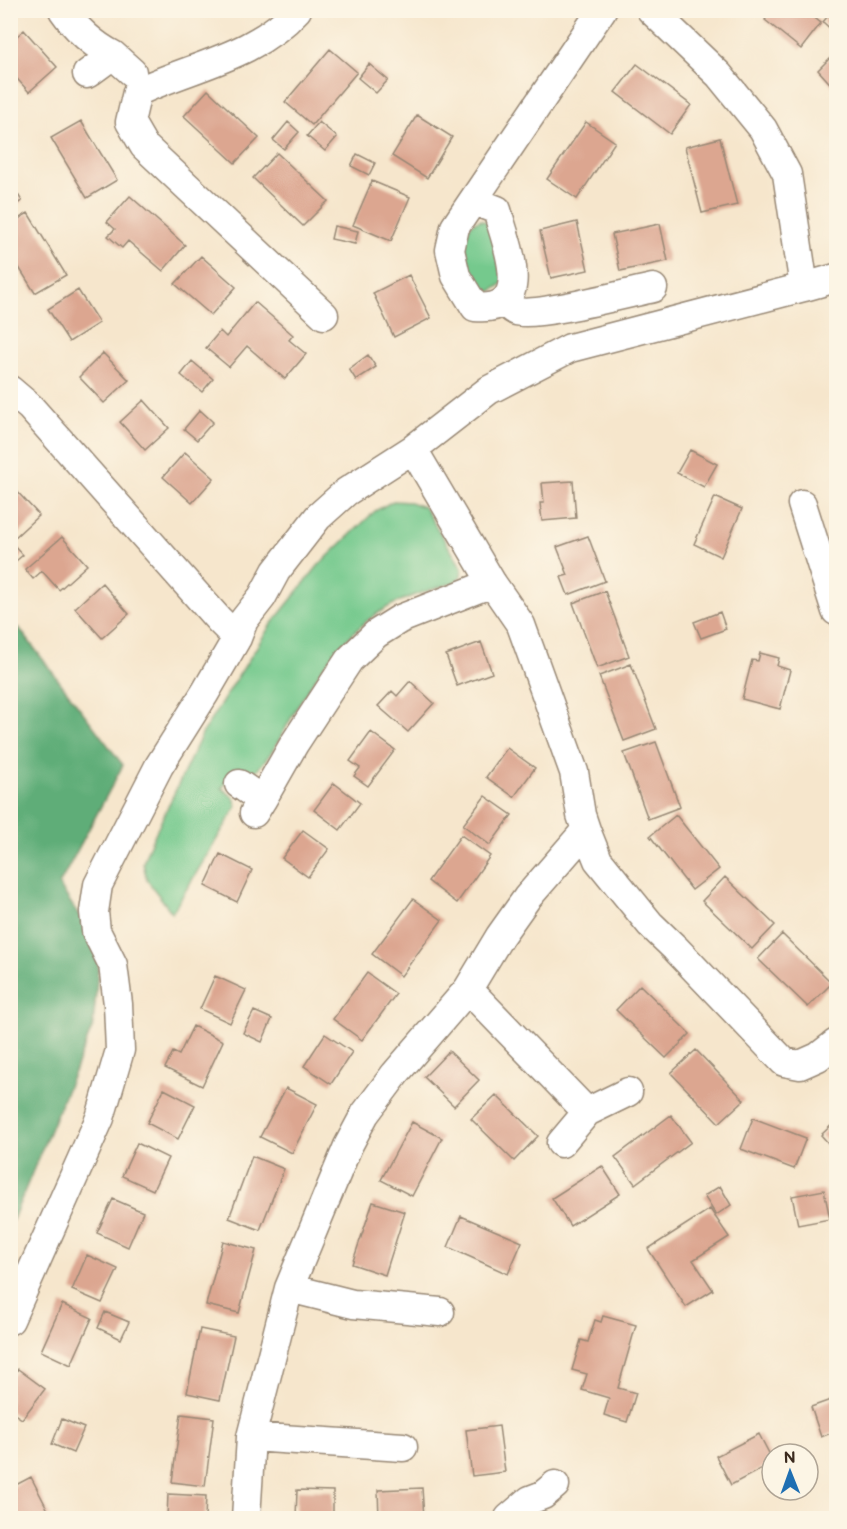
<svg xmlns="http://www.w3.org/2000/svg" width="847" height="1529" font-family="'Balsamiq Sans',sans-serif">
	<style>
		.green { fill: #74c98d; stroke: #587a56; stroke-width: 1.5 }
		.forest { fill: #5fad78; stroke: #4d6c4b; stroke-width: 1.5 }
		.building { fill: #dca690 }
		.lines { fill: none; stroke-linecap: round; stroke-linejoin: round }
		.minor-casing { stroke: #988875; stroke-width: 31 }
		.minor { stroke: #fff; stroke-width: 28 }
	</style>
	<rect width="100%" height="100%" fill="#fcf5e5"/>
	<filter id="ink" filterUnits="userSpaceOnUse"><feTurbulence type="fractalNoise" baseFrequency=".0167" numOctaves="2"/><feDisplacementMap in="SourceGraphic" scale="12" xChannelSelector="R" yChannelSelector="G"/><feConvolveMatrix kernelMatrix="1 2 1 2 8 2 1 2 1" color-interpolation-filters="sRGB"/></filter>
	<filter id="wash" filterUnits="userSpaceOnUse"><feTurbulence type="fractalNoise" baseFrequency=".008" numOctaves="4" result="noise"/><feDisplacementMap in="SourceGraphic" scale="24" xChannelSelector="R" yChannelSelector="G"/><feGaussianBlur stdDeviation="1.35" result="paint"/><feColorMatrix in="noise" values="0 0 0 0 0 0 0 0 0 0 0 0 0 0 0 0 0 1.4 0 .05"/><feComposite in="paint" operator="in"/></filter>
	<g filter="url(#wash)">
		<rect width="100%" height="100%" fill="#f6e6cc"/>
		<path class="green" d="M480,220l9,3 15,60 -17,11c-19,-8 -34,-69 -7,-74z
			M393,501l17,1 14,5 38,61 -1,8 -8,7c-21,6 -45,13 -65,24 -37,20 -67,60 -89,97 -14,24 -26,53 -48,71h-7l-10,-5 -12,18 12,10 3,8 -65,107 -25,-33 -4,-17 5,-14 55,-117 67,-106 48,-60 57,-55z"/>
		<path class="forest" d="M19,628l104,137 -64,120 41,62 -7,79 -82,198 -1,-595z"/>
		<g id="blocks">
			<path class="building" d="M773,10h35l-1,2 14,11 -20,26 -36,-29z
				M833,10h3v24l-13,-12z
				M24,30l33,37 -28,25 -19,-21v-29z
				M330,49l27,23 -45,53 -27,-23z
				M836,52v38l-18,-20z
				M369,64l19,16 -12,13 -18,-15z
				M637,64l54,41 -21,29 -55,-42z
				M208,90l51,48 -24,25 -51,-47z
				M417,115l35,22 -25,41 -35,-22z
				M81,121l36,59 -30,18 -36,-60z
				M288,122l11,10 -15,17 -11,-9z
				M319,122l18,15 -12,14 -18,-15z
				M586,122l29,20 -38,57 -30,-20z
				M720,138l17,67 -35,8 -17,-66z
				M277,153l51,48 -25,25 -50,-48z
				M357,154l18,9 -6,12 -18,-9z
				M372,181l38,16 -19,44 -38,-16z
				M10,182l12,19 -12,7z
				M130,196l55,49 -22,26 -35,-30 -6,7 -14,-12 7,-7 -8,-7z
				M28,213l38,62 -31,18 -25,-40v-29z
				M577,222l11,48 -37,8 -11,-47z
				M660,224l8,37 -48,10 -8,-37z
				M334,226l24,5 -3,13 -24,-5z
				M201,256l35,31 -25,28 -36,-31z
				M409,275l22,43 -37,19 -21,-44z
				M78,290l21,33 -30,19 -21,-33z
				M255,302l38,33 -4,5 17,14 -21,25 -38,-33 -18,21 -23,-19 14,-17 6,6z
				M103,353l26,27 -25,23 -25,-26z
				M368,355l8,12 -20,13 -7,-11z
				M192,361l21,18 -11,13 -21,-17z
				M144,400l25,28 -24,22 -25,-28z
				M200,410l13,12 -16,18 -13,-11z
				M690,450l27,14 -13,23 -27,-14z
				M185,452l29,26 -22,25 -29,-26z
				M573,481l3,37 -34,3 -2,-18h4l-2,-20z
				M10,484l29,31 -26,24 -3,-3z
				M715,497l27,12 -21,48 -27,-13z
				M588,536l17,45 -37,14 -7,-18 7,-2 -11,-28z
				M62,537l25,28 -28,25 -17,-19 -9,8 -8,-10z
				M10,541l13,14 -13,11z
				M102,583l27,31 -27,24 -27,-30z
				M605,591l24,65 -32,12 -24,-65z
				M720,612l6,17 -25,9 -7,-16z
				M481,642l11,31 -35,13 -11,-31z
				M760,653l19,5 -2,8 13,4 -10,39 -38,-10 10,-39 6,1z
				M631,664l25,65 -32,12 -25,-65z
				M410,681l24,22 -26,29 -30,-26 14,-15 5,5z
				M371,732l24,18 -27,36 -14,-10 6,-8 -10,-7z
				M656,742l24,65 -32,12 -24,-66z
				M507,748l28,20 -21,29 -28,-20z
				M334,783l26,20 -20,27 -26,-20z
				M485,796l27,19 -22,30 -27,-20z
				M676,815l43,54 -27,21 -42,-54z
				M303,830l26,19 -21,28 -26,-19z
				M461,835l29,21 -33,47 -29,-22z
				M220,854l32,16 -15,32 -32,-16z
				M725,877l50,48 -23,24 -50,-48z
				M413,899l29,21 -41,56 -29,-22z
				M782,934l50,49 -24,24 -50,-48z
				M367,973l29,21 -34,46 -29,-21z
				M215,976l31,14 -16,33 -30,-14z
				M640,985l50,49 -24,24 -50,-48z
				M254,1011l18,8 -10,23 -19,-9z
				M193,1026l30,15 -21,45 -37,-18 8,-16 6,3z
				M325,1034l27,18 -21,32 -27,-18z
				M696,1050l48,50 -25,23 -48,-50z
				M449,1051l30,29 -25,26 -30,-29z
				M286,1088l31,16 -25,49 -32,-16z
				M164,1089l31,16 -17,34 -31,-16z
				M496,1095l42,41 -24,25 -43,-42z
				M671,1115l20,27 -56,42 -20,-27z
				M753,1118l53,20 -12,31 -53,-20z
				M836,1121v31l-15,-17z
				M412,1122l30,16 -30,58 -31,-16z
				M137,1143l31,15 -15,32 -31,-14z
				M252,1156l32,13 -24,61 -31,-12z
				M602,1166l18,28 -50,32 -18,-28z
				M720,1186l11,19 -15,10 -12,-19z
				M824,1190l6,29 -32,6 -6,-29z
				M113,1199l30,13 -15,35 -31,-14z
				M373,1202l32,10 -20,63 -33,-11z
				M710,1209l19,28 -36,23 20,30 -27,17 -38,-58z
				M461,1216l61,26 -14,32 -60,-27z
				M223,1241l33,9 -17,63 -33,-8z
				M87,1255l31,14 -16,34 -30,-13z
				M62,1304l30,14 -21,47 -30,-14z
				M105,1312l24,10 -8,17 -23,-11z
				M603,1316l33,9 -18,63 18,5 -9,29 -23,-7 5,-17 -27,-8 5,-16 -15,-4 9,-30 7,2 7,-22 6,2z
				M200,1329l34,7 -14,64 -33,-7z
				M18,1369l27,20 -23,30 -12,-8v-32z
				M836,1398v33l-15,6 -10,-30z
				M181,1414l33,4 -9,68 -33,-4z
				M62,1419l22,9 -11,25 -21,-9z
				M499,1426l6,46 -33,4 -6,-46z
				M759,1434l13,25v4l-41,22 -15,-29z
				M31,1477l20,39 -5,2h-36v-30z
				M422,1488l2,30h-45l-1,-28z
				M297,1490l36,1v27h-37z
				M168,1494l38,2 -1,22h-38z"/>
		</g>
	</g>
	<g filter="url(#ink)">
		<use href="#blocks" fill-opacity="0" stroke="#988875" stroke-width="1.5"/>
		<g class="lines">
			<g class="minor-casing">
				<path id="minor" d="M63,10c14,20 29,34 50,45
					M297,10c-42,47 -106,56 -160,82l-7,30 14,24 180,169
					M651,10l68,65 44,54 24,45 17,113 32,-9
					M87,74l26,-19 19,17
					M474,201l23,9c9,34 40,103 -22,97l-19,-31 -6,-26 5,-23 147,-217
					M505,302c3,3 7,8 11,9 17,7 113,-18 137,-23
					M10,390l20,17 189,213 18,18
					M413,449l76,-59 81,-42 234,-61
					M802,504l34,107
					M239,784l23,16 -8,13
					M262,800l32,-56 55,-84 27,-26 24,-15 92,-36
					M586,830l12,30 52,64 25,24 109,114 16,3 18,-8 18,-14
					M468,989l119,123
					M561,1143l26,-31 41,-20
					M289,1288l64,16 87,8
					M10,1320l90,-202 20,-68 -2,-46 -5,-39 -17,-34 -2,-19 4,-27 61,-119 46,-73 32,-55 7,-18 18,-23 14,-26 42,-54 28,-25 67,-43 79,134 29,42 53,147 7,43 5,15 -59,68 -27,38 -32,53 -73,85 -30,40 -17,32 -59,142 -38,149 -5,81
					M251,1437l152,10
					M509,1518l21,-18 13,-5 12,-10"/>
			</g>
			<use href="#minor" class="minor"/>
		</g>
	</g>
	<rect width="847" height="1529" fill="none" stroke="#fcf5e5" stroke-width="36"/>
	<g transform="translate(790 1472) rotate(359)"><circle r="28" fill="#fcf5e5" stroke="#afa495" stroke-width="1.5"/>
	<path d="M0-4.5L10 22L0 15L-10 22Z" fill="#1f6fb2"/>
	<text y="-9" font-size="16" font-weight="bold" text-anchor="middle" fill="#3b2a1e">N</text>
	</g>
</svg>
